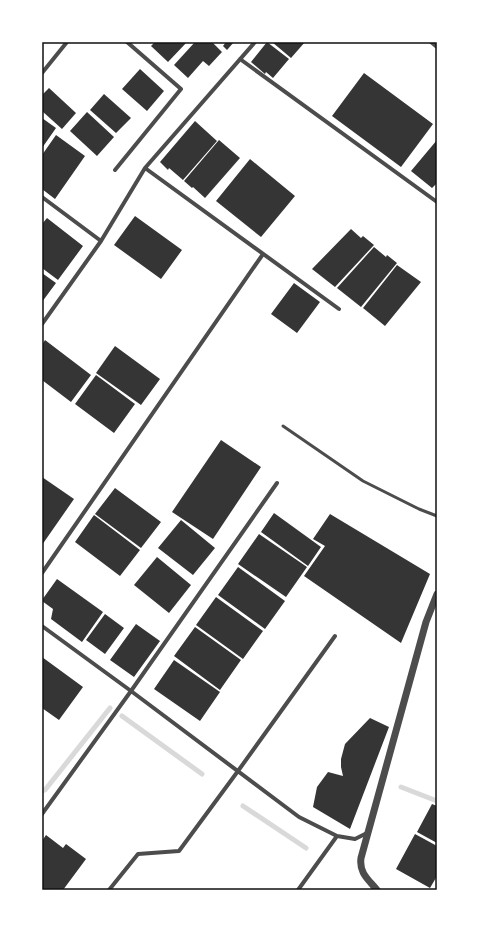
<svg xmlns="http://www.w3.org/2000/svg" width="479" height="932" font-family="'Fira Sans',sans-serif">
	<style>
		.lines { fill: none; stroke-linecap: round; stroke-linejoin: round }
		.stream { stroke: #d9d9d9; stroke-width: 5 }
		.building { fill: #353535 }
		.service { stroke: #4c4c4c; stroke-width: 3 }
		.minor { stroke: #4c4c4c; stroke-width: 4 }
		.tertiary { stroke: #4c4c4c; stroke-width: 7 }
		.neatline { fill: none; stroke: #111; stroke-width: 1.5 }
	</style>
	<rect width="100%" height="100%" fill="#fff"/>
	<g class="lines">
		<path class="stream" d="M122,716l80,58
			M401,787l36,14
			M42,791l3,-1 65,-82
			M243,806l63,42"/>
	</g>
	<path class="building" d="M155,42h32l-19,20 -17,-16z
		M195,42h17l10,10 -13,14 -6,-5 -15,17 -14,-13z
		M226,42h8l-7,8 -4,-4z
		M267,42l22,17 -16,19 -7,-6 -1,2 -14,-12z
		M272,42h33l-14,16z
		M140,69l24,22 -17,20 -25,-22z
		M364,73l69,51 -32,43 -69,-51z
		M49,88l27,25 -14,16 -20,-18v-16z
		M104,94l27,24 -15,15 -26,-23z
		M87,112l27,25 -17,19 -27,-25z
		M42,118l14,10 -14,20z
		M195,121l22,20 -34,39 -14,-12 -1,2 -8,-8z
		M56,135l29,21 -30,43 -13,-10v-34z
		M219,140l21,18 -35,40 -12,-11 -1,1 -8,-7z
		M437,140v43l-5,5 -21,-17z
		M250,159l45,37 -34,41 -45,-36z
		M135,216l47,34 -21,29 -47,-34z
		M47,218l36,28 -25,34 -16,-12v-44z
		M351,229l10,9 2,-2 11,9 -39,42 -23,-18z
		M374,247l12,10 1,-2 10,8 -36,44 -24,-19z
		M397,265l24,17 -36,44 -22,-18z
		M42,273l14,10 -14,19z
		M294,283l26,19 -23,31 -26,-19z
		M45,340l46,35 -20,27 -29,-22v-35z
		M115,346l45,33 -19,26 -45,-32z
		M96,375l39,29 -21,29 -39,-29z
		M221,440l40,27 -48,72 -41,-27z
		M42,477l32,22 -32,46z
		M115,488l46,34 -20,26 -46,-34z
		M274,513l47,34 -13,19 -47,-34z
		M330,514l100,60 -29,69 -97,-67 21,-30 -12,-7z
		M94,515l46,35 -20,26 -45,-34z
		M181,520l34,28 -22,27 -35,-27z
		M259,534l48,33 -21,30 -48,-33z
		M157,557l34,28 -22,28 -35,-28z
		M238,567l47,34 -20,28 -47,-34z
		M57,579l46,33 -21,30 -31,-23 2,-10 -11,-8v-1z
		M216,597l47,34 -20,28 -47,-34z
		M105,614l19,14 -19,26 -19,-14z
		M136,624l24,17 -26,36 -24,-17z
		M195,627l46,33 -21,30 -46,-34z
		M42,657l41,30 -24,33 -17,-12z
		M174,660l46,32 -20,29 -46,-32z
		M370,718l19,9 -39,102 -37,-22 4,-20 11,-15 15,4 -2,-9v-8l4,-15z
		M432,804l5,2v37l-20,-11z
		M415,834l22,12v30l-7,12 -34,-19z
		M46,835l17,13 3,-4 20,15 -23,31h-21v-49z"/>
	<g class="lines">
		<path class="service" d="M283,426l80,55 56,28 18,7"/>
		<path class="minor" d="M431,42l6,5
			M240,59l197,143
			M42,73l25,-31
			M145,168l194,141
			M115,170l66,-81 -54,-47
			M42,197l59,44
			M42,324l59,-83 44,-73 110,-126
			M42,573l221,-319
			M42,626l89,65 168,126 38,19 18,3 12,-6
			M42,814l89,-123 146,-208
			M109,890l29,-36 41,-3 59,-80 97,-135
			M298,890l39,-54"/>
		<path class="tertiary" d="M377,890c-9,-11 -18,-17 -16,-32l65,-236 11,-28"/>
	</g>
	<rect width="479" height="932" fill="none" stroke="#ffffff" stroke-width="86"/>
	<rect x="43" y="43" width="393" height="846" class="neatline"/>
</svg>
